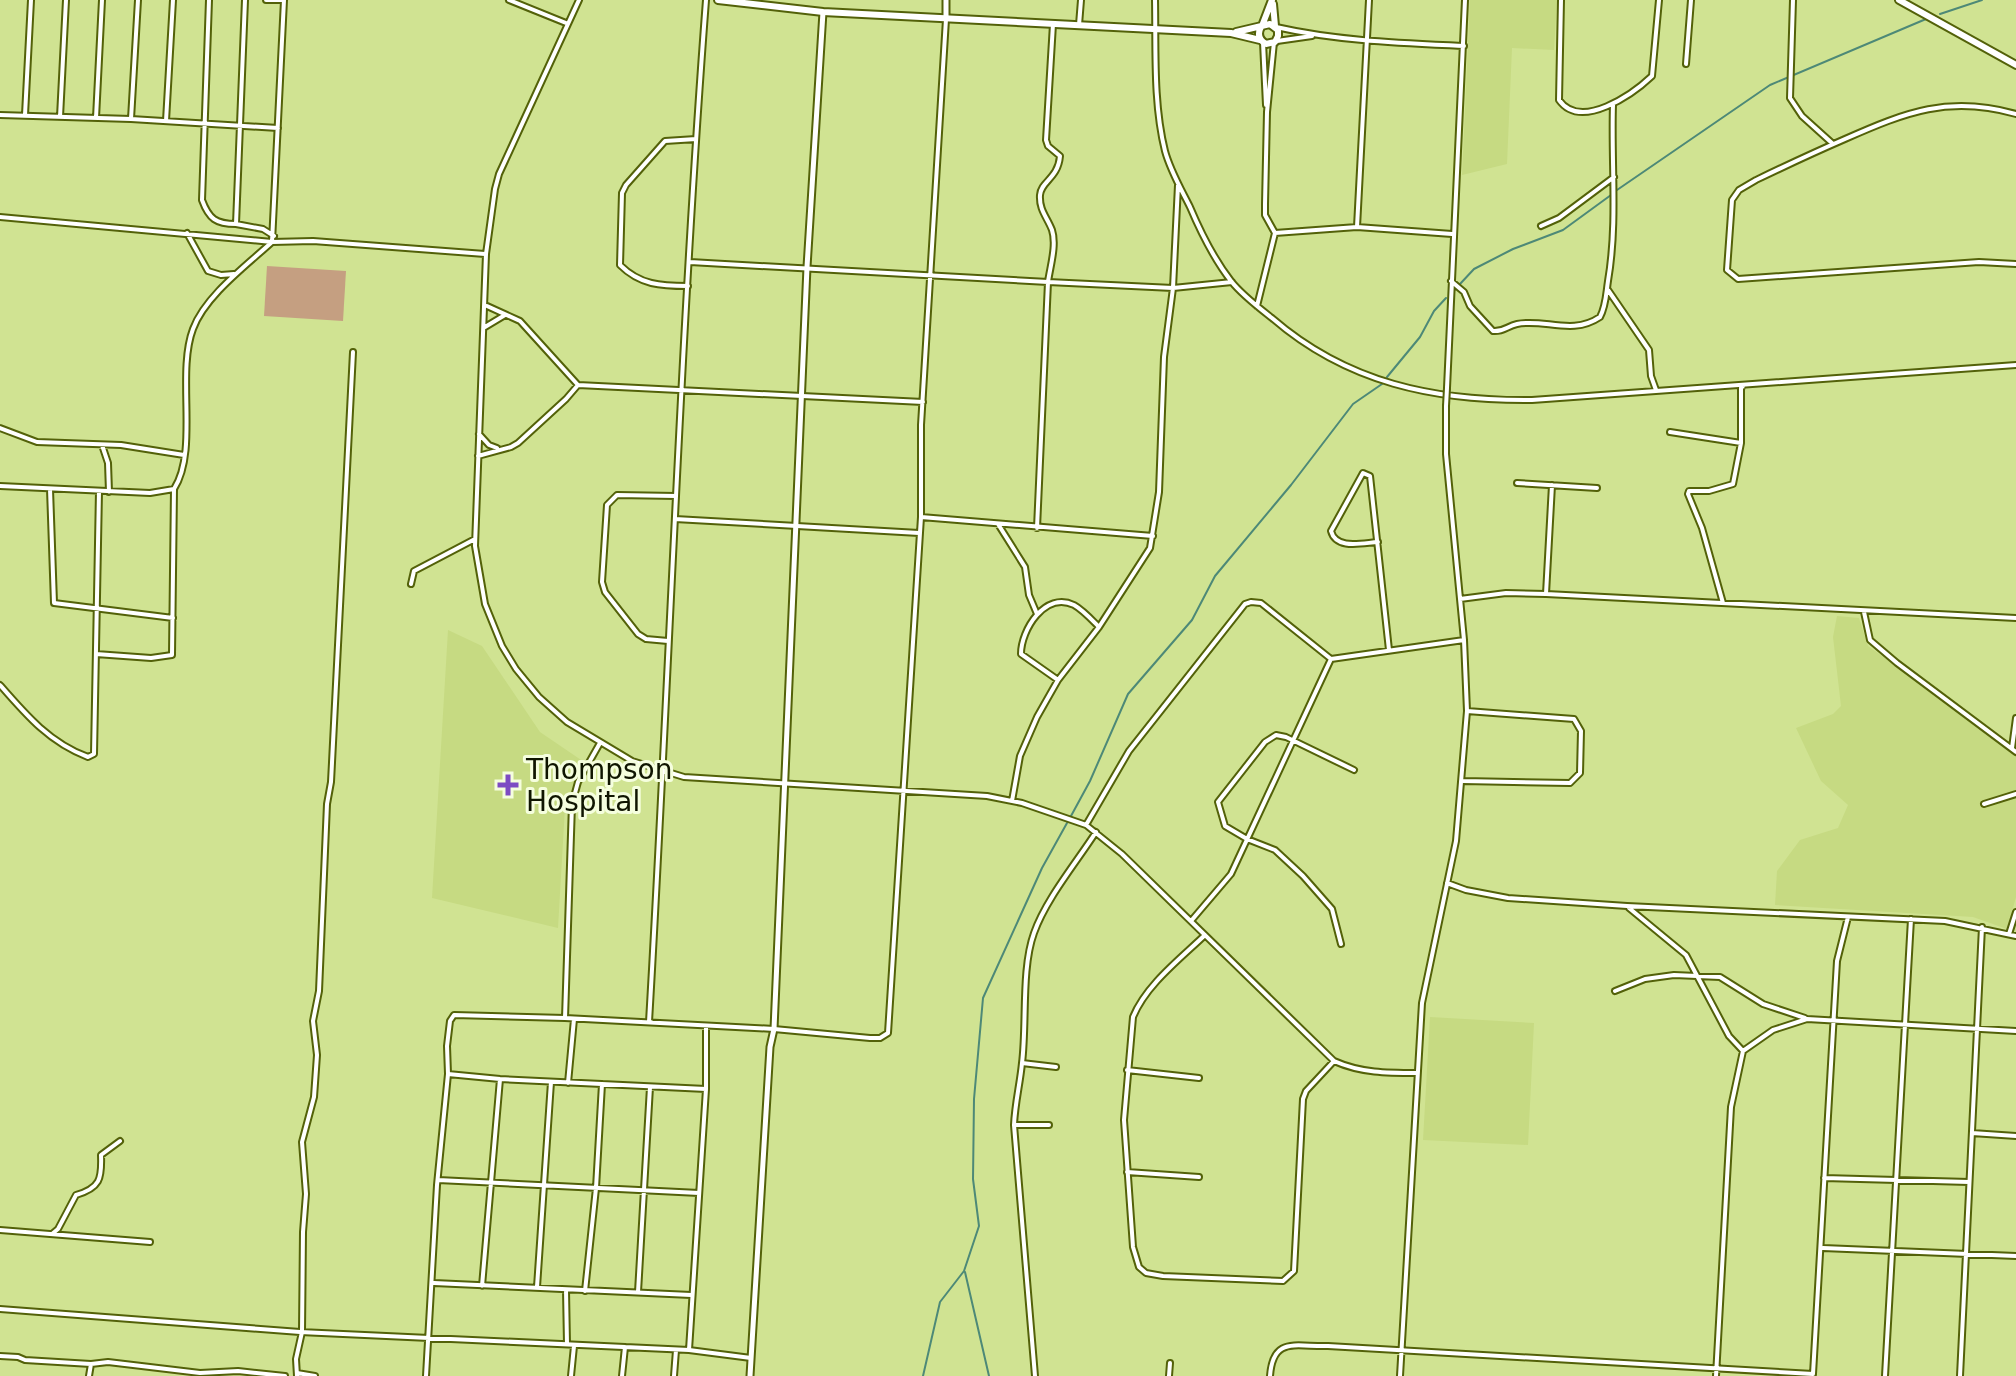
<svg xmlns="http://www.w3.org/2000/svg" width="2016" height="1376" font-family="'DejaVu Sans',sans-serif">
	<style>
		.built { fill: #c6da82 }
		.green { fill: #c59f81 }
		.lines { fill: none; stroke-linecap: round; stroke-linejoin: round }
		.stream { stroke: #4d8977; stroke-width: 2 }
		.minor-casing { stroke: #536109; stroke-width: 8 }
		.tertiary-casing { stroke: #536109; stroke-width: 9 }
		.secondary-casing { stroke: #536109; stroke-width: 10 }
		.minor { stroke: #fff; stroke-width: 4 }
		.tertiary { stroke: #fff; stroke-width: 5 }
		.secondary { stroke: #fff; stroke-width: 6 }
		.minor-bridge-casing { stroke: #536109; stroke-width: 8; stroke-linecap: butt }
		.minor-bridge { stroke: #fff; stroke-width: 4 }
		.poi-dot { fill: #7d4bc3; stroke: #f5fede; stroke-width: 3 }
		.labels { text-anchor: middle; stroke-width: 6; stroke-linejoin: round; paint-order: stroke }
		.poi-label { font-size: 28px; fill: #0f1500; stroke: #f5fede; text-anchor: start }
	</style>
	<rect width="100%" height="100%" fill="#d0e392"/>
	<path class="built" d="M1470,0h87l-3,50 -42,-2 -5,116 -45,11z
		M1837,616l22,2 9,28 138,98 10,11v142l-9,32 -34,-12 -198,-12 2,-34 23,-31 38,-12 10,-23 -27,-24 -25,-53 37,-14 8,-8 -8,-69z
		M448,630l34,16 58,86 47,32 -22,43 -7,121 -126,-30z
		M1430,1017l104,6 -6,122 -105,-5z"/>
	<path class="green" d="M267,266l79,5 -3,50 -79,-5z"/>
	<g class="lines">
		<path class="stream" d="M1940,14l42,-14
			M1617,190l153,-105 156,-66
			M1460,284l14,-15 39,-20 50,-19 48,-35
			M1387,377l33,-40 14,-26 12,-13
			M1071,816l19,-35 38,-87 64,-74 23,-44 76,-91 62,-81 29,-20
			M965,1272l24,104
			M923,1376l17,-74 24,-31 15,-45 -6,-47 1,-80 9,-101 59,-130 25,-45"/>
		<g class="minor-casing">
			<path id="minor" d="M209,0l-7,200c7,19 14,24 34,24
				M245,0l-9,224 27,5 11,7
				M266,0h18
				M509,0l57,23
				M579,0l-80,174 -4,15 -9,65 -11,292 10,58 17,42 14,23 23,28 28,25 65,39 52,16 303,19 35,7 64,22 36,29 212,207c27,12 53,12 83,12
				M1155,0c1,49 -2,103 10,151 5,19 16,38 25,56 11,26 24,52 41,74 11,14 27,26 41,37 75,65 162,83 260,82l484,-35
				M1561,0l-2,100c22,31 74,-6 93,-24l7,-76
				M1793,0l-3,98 12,18 31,28
				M1053,24l-7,116 2,6 12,10c-2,23 -19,25 -20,39 -1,15 7,22 12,35 5,15 -2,37 -4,52l125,6 5,-103
				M1079,25l2,-25
				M1276,27c62,14 125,16 188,19
				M1277,41l35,-5
				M1263,42l3,63
				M1686,64l5,-64
				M2016,114c-67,-19 -110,-2 -171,25 -30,13 -60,27 -89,41l-17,10 -7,10 -5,70 11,9 241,-17 37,2
				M0,115l131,4 147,9
				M25,115l6,-115
				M60,117l6,-117
				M96,118l6,-118
				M131,119l7,-119
				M166,121l7,-121
				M0,217l272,25 12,-242
				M1541,226l18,-8 55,-41
				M1357,227l12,-227
				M187,233l21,38 13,4 13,-1
				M1275,233l82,-6 95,7
				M690,262l358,20 -11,246
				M1451,281l13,11 6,14 23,25c11,1 14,-5 24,-7 27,-6 55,12 83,-7 6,-11 6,-23 8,-36 10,-59 3,-118 5,-176
				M688,286c-27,0 -48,-1 -68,-21l2,-72 4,-8 39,-44 31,-2
				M1608,290l41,60 2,26 5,14
				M487,306l33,15 58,64 345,17
				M1257,306l18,-73 -10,-18v-11l2,-92 7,-70
				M485,327l20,-12
				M1447,388l18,-388
				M0,428l37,14 84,3 63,10
				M1670,432l71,11
				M479,434l10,11 8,3
				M102,445l6,18 1,29
				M478,456l33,-9 7,-4 48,-44 12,-14
				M1517,483l80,5
				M0,486l150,7 24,-4
				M50,489l4,114 119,15
				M921,517l232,19
				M675,519l244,14
				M998,524l27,43 4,28 8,19
				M1378,542c-16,1 -42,8 -47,-11l32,-58 7,3 19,174
				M411,584l3,-13 61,-32
				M1546,594l6,-109
				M1460,599l46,-6 40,1 470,24
				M1723,603l-21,-75 -14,-34 1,-3h20l24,-7 8,-41v-55l3,-3
				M1864,612l6,28 27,23 119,89
				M668,641l-22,-2 -8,-5 -33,-42 -3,-10 5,-77 10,-10 59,1
				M96,654l55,4 21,-3 2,-166c25,-39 2,-115 19,-160 12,-33 54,-64 79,-87l41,-1 172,13
				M1058,680l-37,-26c0,-24 24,-63 53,-49 9,5 18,15 25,22
				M0,685c26,30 50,58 88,72l6,-3 5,-263
				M2012,748l4,-30
				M1463,781l107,2 10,-10 1,-42 -7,-12 -107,-8
				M1012,801l8,-45 17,-39 21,-37 41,-53 51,-79 9,-56 5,-135 9,-69 59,-6
				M1984,804l32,-10
				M1086,825l43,-74 116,-147 6,-2 10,1 70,56 133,-19
				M1447,883l19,7 42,8 119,8 318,15 71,15
				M1629,908l57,47 43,81 14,15 -12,56 -15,269
				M1191,921l40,-47 100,-215
				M2009,934l7,-22
				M1205,935c-25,24 -59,50 -72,82l-9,103 9,127 6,20 7,6 17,3 120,5 11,-10 9,-172 3,-8 28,-30
				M1341,944l-9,-35 -29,-33 -28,-26 -28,-11 -22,-13 -7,-24 47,-60 11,-7 10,2 68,33
				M1615,991l30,-12 29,-4 46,2 43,27 42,14
				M565,1018l7,-214 6,-22 22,-39
				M651,1022h-2c20,-341 31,-682 57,-1022
				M1743,1051l30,-21 34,-11 209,12
				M1022,1063l34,4
				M1127,1070l72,8
				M448,1074l52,5 206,10
				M568,1083l6,-64
				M1014,1125h35
				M1972,1133l44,3
				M1127,1172l72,5
				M1824,1178l145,4
				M438,1180l261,13
				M0,1230l150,12
				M52,1234l6,-5 18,-34c24,-7 26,-16 25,-40l19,-14
				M1823,1248l193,8
				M434,1283l257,12
				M482,1286l18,-207
				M537,1287l14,-205
				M566,1290l1,54
				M585,1291l11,-103 6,-104
				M638,1292l12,-205
				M0,1309l300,23 389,18 62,8
				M689,1350l17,-261v-63
				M0,1356l18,1 7,3 66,4
				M297,1373l18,3
				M1813,1374l24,-413 11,-44
				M89,1376l2,-12 17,-2 92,11 38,-2 47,5
				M297,1376l-1,-17 6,-27 1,-100 3,-38 -4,-52 12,-45 3,-42 -4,-34 6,-30 8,-187 4,-22 22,-430
				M426,1376l11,-191 11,-111 -1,-28 3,-25 4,-6 111,3 209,11 96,9h10l8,-5 33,-516v-92l25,-406
				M571,1376l3,-30
				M622,1376l3,-29
				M674,1376l2,-26
				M1035,1376l-21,-251c1,-22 6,-41 8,-62 5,-39 -1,-94 12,-130 12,-34 42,-70 62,-101
				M1169,1376l1,-13
				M1270,1376c3,-40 25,-29 58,-30l485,28
				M1400,1376l22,-373 34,-162 11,-130 -3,-71 -18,-186v-48
				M1885,1376l26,-457
				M1960,1376l22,-449"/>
		</g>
		<g class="tertiary-casing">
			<path id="tertiary" d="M946,0v16
				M750,1376l20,-329 4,-18 33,-762 16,-255"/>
		</g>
		<g class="secondary-casing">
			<path id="secondary" d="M718,0l105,12 408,21 29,7
				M1899,0l117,65
				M1273,4l2,22
				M1262,26l10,-26
				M1236,32l34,-8 8,6v6l-3,6 -9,2c-7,-4 -9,-10 -5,-17"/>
		</g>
		<use href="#minor" class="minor"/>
		<use href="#tertiary" class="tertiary"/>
		<use href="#secondary" class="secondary"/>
		<g class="minor-bridge-casing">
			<path id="minor-bridge" d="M1446,406l1,-18"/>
		</g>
		<use href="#minor-bridge" class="minor-bridge"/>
	</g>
	<path class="poi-dot" d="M504 773h8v8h8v8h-8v8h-8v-8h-8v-8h8z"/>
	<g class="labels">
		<g class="poi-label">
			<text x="526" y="779">Thompson<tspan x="526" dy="32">Hospital</tspan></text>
		</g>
	</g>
</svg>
